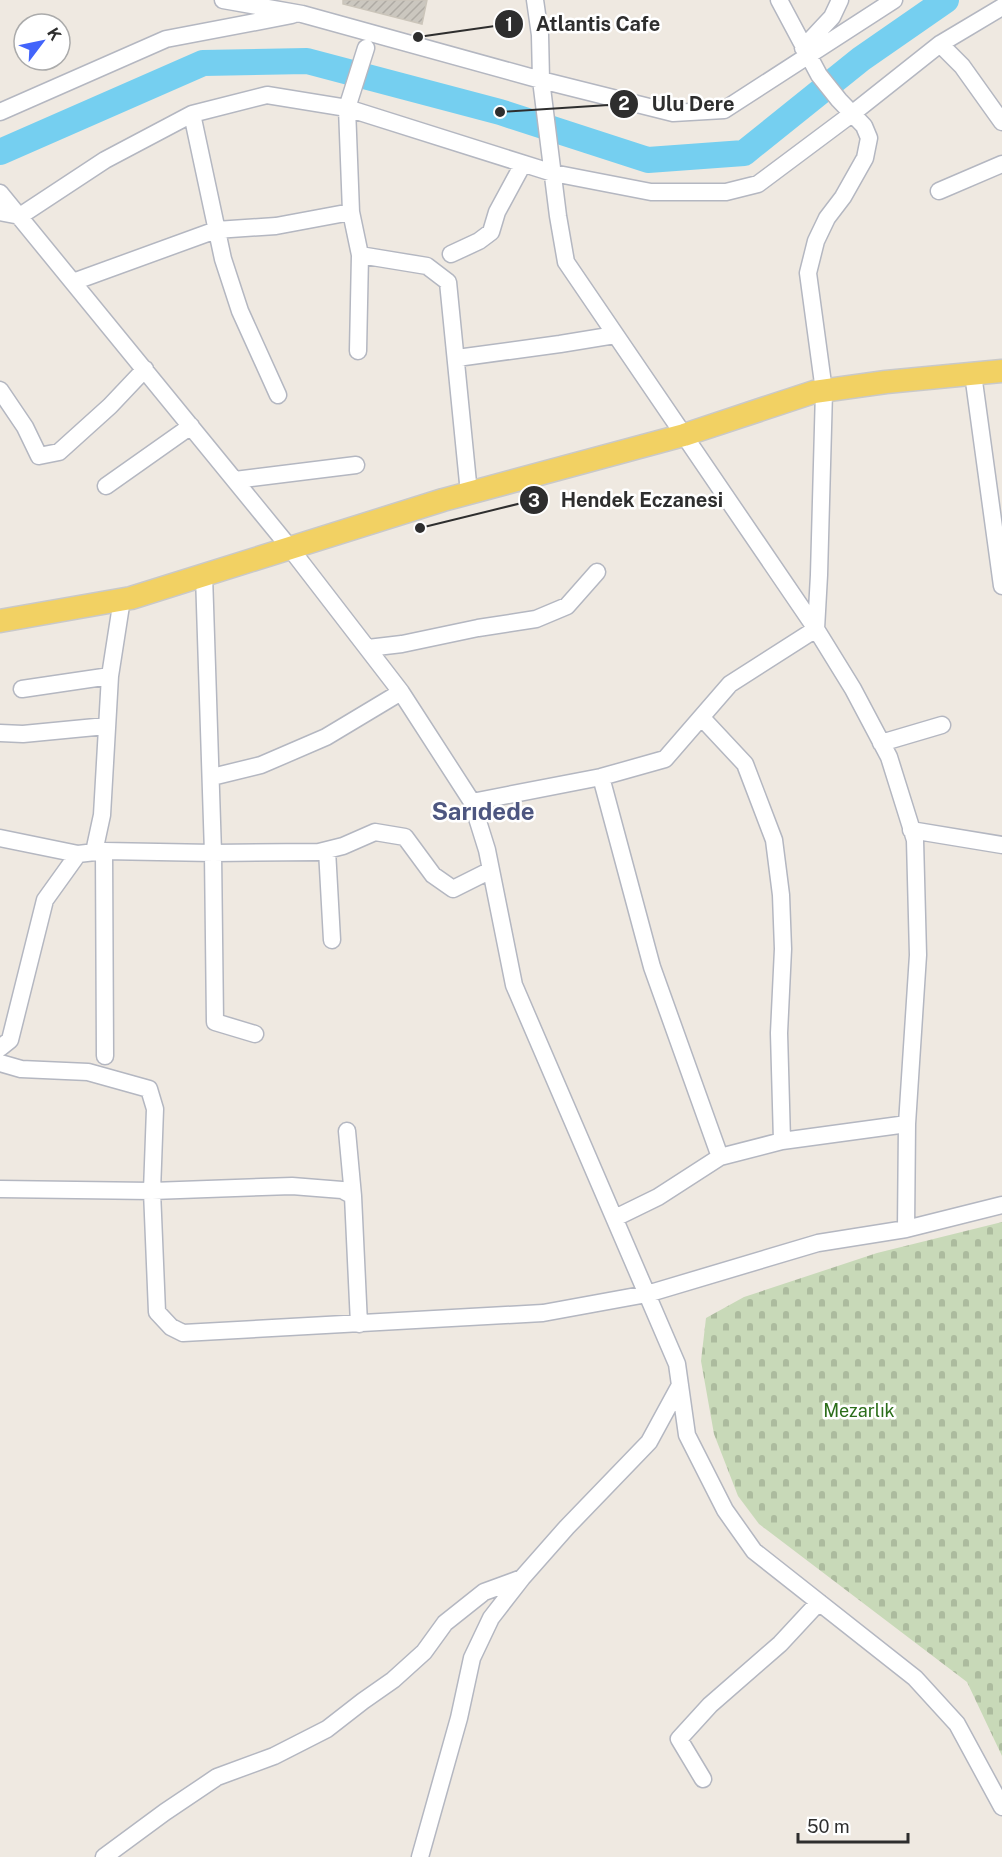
<svg xmlns="http://www.w3.org/2000/svg" width="1002" height="1857" font-family="'Public Sans',sans-serif">
	<style>
		.cemetery { fill: url(#cemetery-stones) }
		.lines { fill: none; stroke-linecap: round; stroke-linejoin: round }
		.river { stroke: #75cff0; stroke-width: 26 }
		.building { fill: url(#building-hatch); stroke: #cbc5ba; stroke-width: 1.5 }
		.minor-casing { stroke: #b4b7c1; stroke-width: 19 }
		.major-casing { stroke: #c9c9c9; stroke-width: 25 }
		.minor { stroke: #fff; stroke-width: 16 }
		.major { stroke: #f2d163; stroke-width: 22 }
		.labels { text-anchor: middle; stroke-width: 5; stroke-linejoin: round; paint-order: stroke }
		.park-label { font-size: 18px; fill: #2c6e1b; stroke: #fff }
		.district-label { font-size: 24px; font-weight: bold; fill: #4d5680; stroke: #fff }
		.leader { fill: none; stroke: #2e2e2e; stroke-width: 2 }
		.callout-dot { fill: #2e2e2e; stroke: #fff; stroke-width: 2 }
		.mark-label { font-size: 18px; text-anchor: middle; font-weight: bold; fill: #fff }
		.callout-label { font-size: 20px; text-anchor: middle; font-weight: bold; fill: #2e2e2e; stroke: #fff; stroke-width: 5; stroke-linejoin: round; paint-order: stroke }
	</style>
	<defs>
		<pattern id="cemetery-stones" width="16" height="16" patternUnits="userSpaceOnUse" patternTransform="scale(1.5)"><rect width="16" height="16" fill="#c8d9b8"/><path d="M2 7V4a2 2 0 0 1 4 0v3zM10 15v-3a2 2 0 0 1 4 0v3z" fill="#acbb9e"/></pattern>
		<pattern id="building-hatch" width="6" height="6" patternUnits="userSpaceOnUse" patternTransform="scale(1.5)"><rect width="6" height="6" fill="#cbc7bf"/><path d="M-1 1l2-2M0 6l6-6M5 7l2-2" fill="none" stroke="#afaba4"/></pattern>
	</defs>
	<rect width="100%" height="100%" fill="#efe9e1"/>
	<path class="cemetery" d="M1002,1222v534l-35,-74 -208,-158 -21,-28 -24,-62 -13,-73 5,-43 38,-21 133,-44z"/>
	<g class="lines">
		<path class="river" d="M0,152l203,-89 104,-2 193,51 148,48 96,-7 117,-94 85,-59"/>
	</g>
	<path class="building" d="M343,0h84l-5,24 -79,-20z"/>
	<g class="lines">
		<g class="minor-casing">
			<path id="minor" d="M223,0l79,14 239,66 132,33 51,-3 170,-110
				M779,0l40,75 20,25 25,26 5,12 -4,20 -22,39 -16,21 -11,23 -8,32 16,118 -5,184 -3,54 37,60 36,68 26,83 3,115 -11,169 -1,105 96,-24
				M940,44l22,22 40,56
				M803,48l29,-31 8,-17
				M0,112l166,-73 126,-24
				M939,191l63,-27
				M0,193l290,355 111,144 71,110 15,48 27,135 163,379 10,71 38,75 29,41 161,127 42,46 45,83
				M0,212l20,4 85,-56 87,-46
				M451,254l28,-13 12,-9 6,-20 26,-48
				M73,282l143,-52 60,-4 75,-14
				M358,351l2,-96
				M457,358l103,-14 55,-9
				M973,374l29,212
				M0,390l25,37 14,29 20,-4 51,-46 35,-37
				M278,395l-38,-84 -17,-52 -31,-145 75,-19 80,13 19,-60
				M235,480l121,-15
				M106,486l85,-60
				M469,493l-21,-211 -21,-16 -67,-11 -9,-43 -4,-104 206,65 98,19h75l32,-8 95,-71 87,-69 62,-37
				M368,648l34,-4 76,-16 58,-9 31,-13 30,-34
				M22,689l88,-13
				M702,718l43,46 29,76 7,55 2,54 -4,84 3,108
				M0,733l23,1 83,-8
				M881,743l61,-18
				M212,777l49,-12 65,-28 75,-45
				M601,777l51,190 68,190
				M472,802l129,-25 64,-18 65,-75 86,-55 -250,-367 -8,-46 -17,-136 -1,-45 -5,-35
				M911,830l91,15
				M0,838l78,16 26,-3 109,2 -9,-278
				M327,850l5,90
				M104,851l1,205
				M94,852l8,-37 8,-139 12,-77
				M255,1034l-40,-12 -2,-169 106,-1 24,-6 32,-14 30,5 28,38 20,14 38,-19
				M0,1048l10,-8 35,-140 33,-46
				M0,1063l21,6 67,3 61,17 6,20 -3,82 5,121 14,15 12,6 360,-20 104,-19 171,-51 88,-14
				M347,1131l6,65
				M0,1189l152,2 140,-5 50,4 11,6 6,128
				M615,1218l43,-21 62,-40 62,-16 125,-17
				M703,1779l-24,-40 31,-34 70,-61 39,-42
				M104,1857l61,-45 52,-35 57,-21 53,-27 36,-28 30,-21 31,-28 21,-29 39,-31 38,-14
				M420,1857l39,-139 13,-60 19,-40 31,-40 45,-51 82,-85 31,-57"/>
		</g>
		<g class="major-casing">
			<path id="major" d="M0,621l131,-23 312,-98 241,-65 130,-43 72,-10 116,-11"/>
		</g>
		<use href="#minor" class="minor"/>
		<use href="#major" class="major"/>
	</g>
	<g class="labels">
		<g class="park-label">
			<text x="859" y="1417">Mezarlık</text>
		</g>
		<g class="district-label">
			<text x="483" y="820">Sarıdede</text>
		</g>
	</g>
	<path class="leader" d="M418 37L509 24M500 112L624 104M420 528L534 500"/>
	<g class="callout-dot">
		<circle cx="418" cy="37" r="6"/>
		<circle cx="500" cy="112" r="6"/>
		<circle cx="420" cy="528" r="6"/>
		<circle cx="509" cy="24" r="15"/>
		<circle cx="624" cy="104" r="15"/>
		<circle cx="534" cy="500" r="15"/>
	</g>
	<g class="mark-label">
		<text x="509" y="31">1</text>
		<text x="624" y="110">2</text>
		<text x="534" y="507">3</text>
	</g>
	<g class="callout-label">
		<text x="598" y="31">Atlantis Cafe</text>
		<text x="693" y="111">Ulu Dere</text>
		<text x="642" y="507">Hendek Eczanesi</text>
	</g>
	<g transform="translate(42 42) rotate(58)"><circle r="28" fill="#ffffff" stroke="#ababab" stroke-width="1.5"/>
	<path d="M0-4.5L10 22L0 15L-10 22Z" fill="#4264fb"/>
	<text y="-9" font-size="16" font-weight="bold" text-anchor="middle" fill="#2e2e2e">K</text>
	</g>
	<path d="M798 1833v9h110v-9" fill="none" stroke="#2e2e2e" stroke-width="3"/>
	<text x="807" y="1833" font-size="18" fill="#2e2e2e" stroke="#ffffff" stroke-width="4.5" paint-order="stroke">50 m</text>
</svg>
